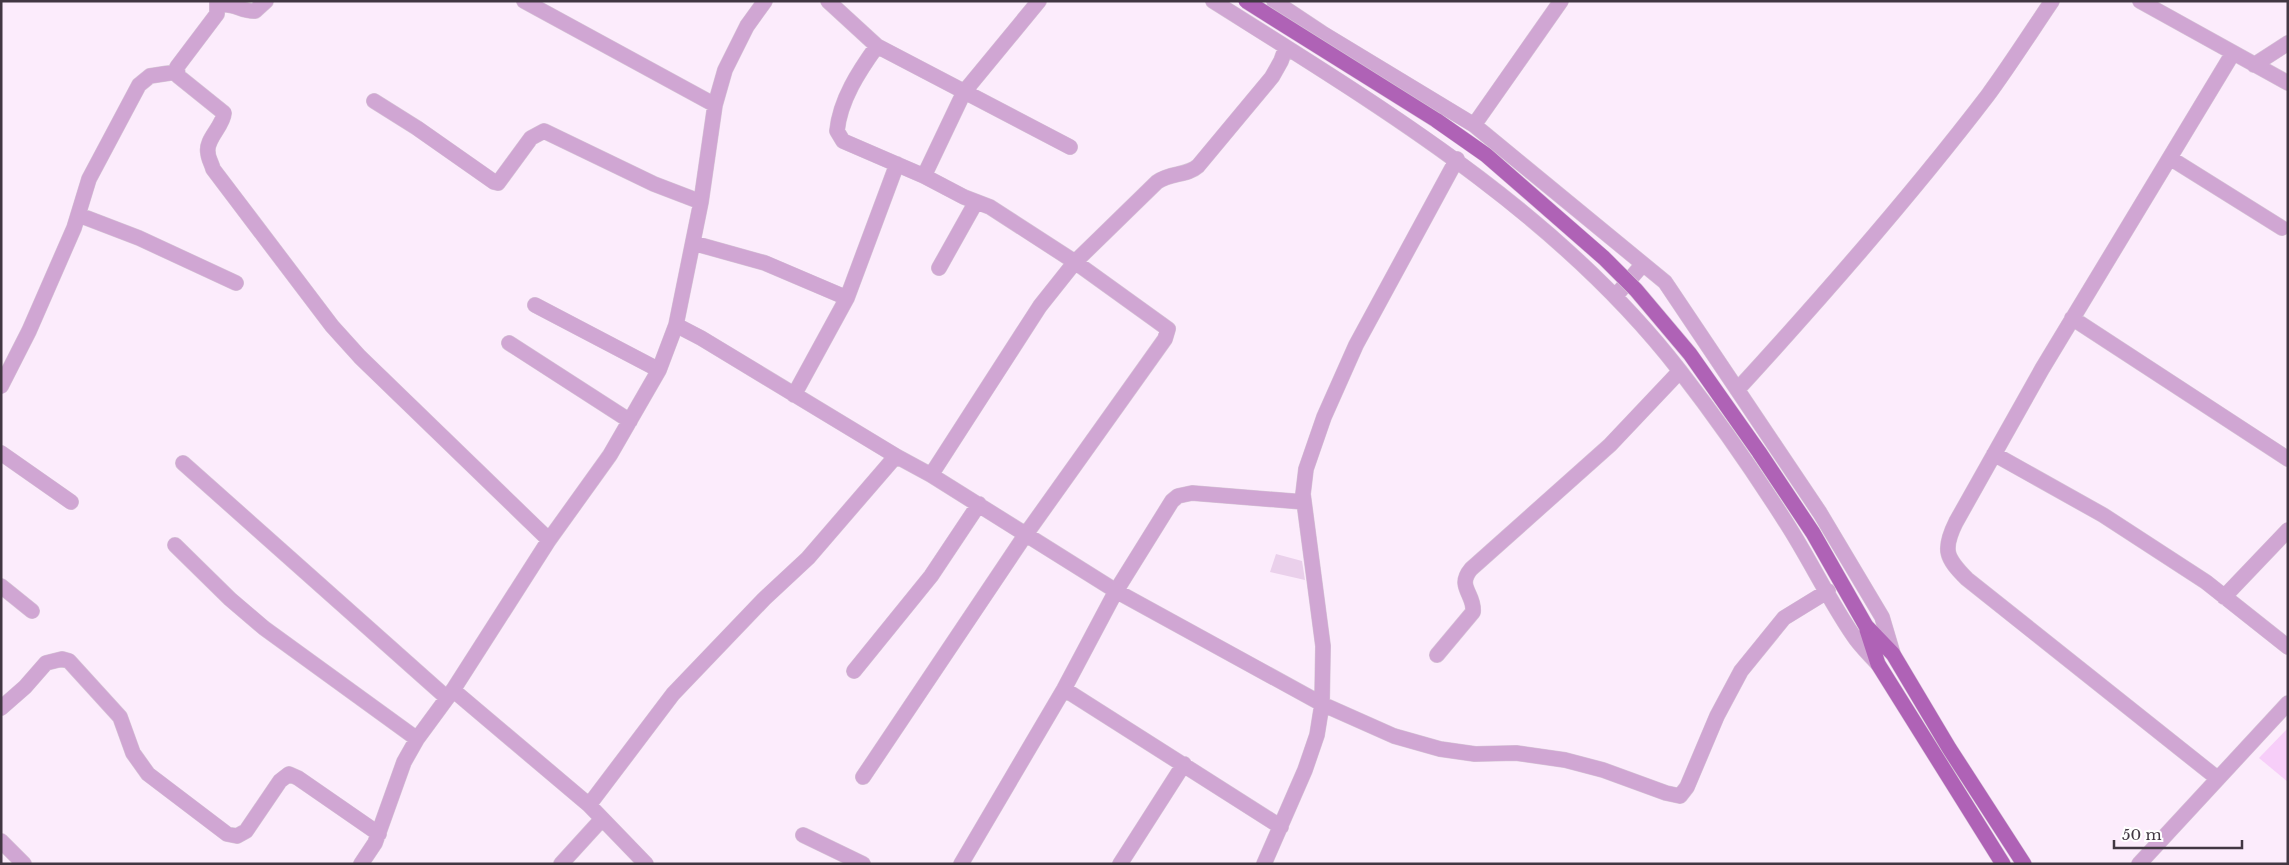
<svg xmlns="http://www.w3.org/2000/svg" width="2289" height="865" font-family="'Libre Baskerville',serif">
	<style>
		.green { fill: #f7cef9 }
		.building { fill: #ead0eb }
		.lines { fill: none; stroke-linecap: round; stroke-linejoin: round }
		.minor-casing { stroke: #d7c8d7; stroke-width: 16 }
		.major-casing { stroke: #d7c8d7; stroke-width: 16 }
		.minor { stroke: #d0a6d3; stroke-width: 15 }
		.major { stroke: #af62b6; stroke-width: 15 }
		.major-bridge-casing { stroke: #d7c8d7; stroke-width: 16; stroke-linecap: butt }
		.major-bridge { stroke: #af62b6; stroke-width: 15 }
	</style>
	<rect width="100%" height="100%" fill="#fcecfc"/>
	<path class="green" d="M2288,728v54l-29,-24z"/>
	<path class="building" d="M1276,554l26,7 3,19 -35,-8z"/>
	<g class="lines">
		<g class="minor-casing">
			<path id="minor" d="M217,1v13l-40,53 1,9 46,37c-1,14 -19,26 -16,40 0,5 4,11 5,16l119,157 28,31 189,183
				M524,1l191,104
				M828,1l49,45 193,101
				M1213,1c168,106 344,211 467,370 38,49 74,101 107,153 23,36 42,76 66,111 7,11 17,20 25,29
				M1274,1l48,32 152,92 191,157 155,231 62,104 11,37
				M2140,1l148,82
				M219,5c14,-3 23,7 36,6l11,-10
				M2254,65l34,-22
				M374,101l43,27 77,54 4,1 33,-45 13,-7 110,53 47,18
				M1474,125l87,-124
				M2170,158l112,70
				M924,176l40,-84 75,-91
				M79,215l60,23 97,45
				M693,243l72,20 82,35
				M939,268l37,-66
				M1619,292l24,-28
				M535,305l124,65
				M2072,318l216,141
				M676,325l25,13 195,118 35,19 185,116 206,113 72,32 46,13 35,5 41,-1 49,7 38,10 63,23 14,3 7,-9 30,-71 24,-45 43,-53 44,-27
				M509,343l121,78
				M1,386l28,-55 45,-103 15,-49 50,-94 11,-9 26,-4
				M1738,389c87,-95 172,-192 250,-294 22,-30 43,-63 64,-94
				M794,395l53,-97 50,-134
				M1,453l70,49
				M1994,454l109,61 103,67 82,65
				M183,463l264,235
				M931,475l109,-169 35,-44 82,-80c14,-10 30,-6 41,-16l74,-89 9,-16 5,-14
				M175,545l55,54 34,29 153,111
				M1,586l31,25
				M2224,597l64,-67
				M1437,655l36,-43c2,-18 -17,-25 -2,-43l139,-124 70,-74
				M854,671l77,-95 48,-72
				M1064,689l217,138
				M453,690l136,115 57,59
				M1,708l24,-21 21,-24 16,-4 7,2 51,56 13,36 15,21 79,60 10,2 9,-5 34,-50 9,-7 9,4 81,56
				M863,777l163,-243 139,-195 3,-10 -93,-67 -85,-55 -26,-10 -40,-21 -81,-35 -6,-10c3,-31 22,-60 40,-85
				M2217,778l-250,-199c-21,-21 -25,-29 -11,-57l86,-153 191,-316
				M589,805l84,-111 91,-95 44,-41 88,-102
				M803,835l60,29
				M1,841l23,23
				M361,864l14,-21 29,-81 13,-23 36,-49 96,-150 61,-85 49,-85 17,-45 25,-123 14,-97 10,-35 22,-44 18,-25
				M561,864l41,-45
				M961,864l103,-175 52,-98 56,-90 6,-5 14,-3 112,9
				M1120,864l64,-100
				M1264,864l41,-94 12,-35 5,-31 1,-58 -20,-152 3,-25 18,-52 32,-72 101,-186
				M2139,864l149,-161"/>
		</g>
		<g class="major-casing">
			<path id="major" d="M1866,626l27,28 56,94 75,116
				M1867,630l11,34 125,200"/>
		</g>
		<use href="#minor" class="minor"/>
		<use href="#major" class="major"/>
		<g class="major-bridge-casing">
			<path id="major-bridge" d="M1246,1l190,119 50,35 118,103 32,32 54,64 69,98 54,81 53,93"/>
		</g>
		<use href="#major-bridge" class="major-bridge"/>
	</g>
	<rect width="2289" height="865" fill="none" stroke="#413742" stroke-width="5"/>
	<path d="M2114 840v8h128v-8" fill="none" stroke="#413742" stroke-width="2.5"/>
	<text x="2122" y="840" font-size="15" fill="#413742" stroke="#ffffff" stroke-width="4" paint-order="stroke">50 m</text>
</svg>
